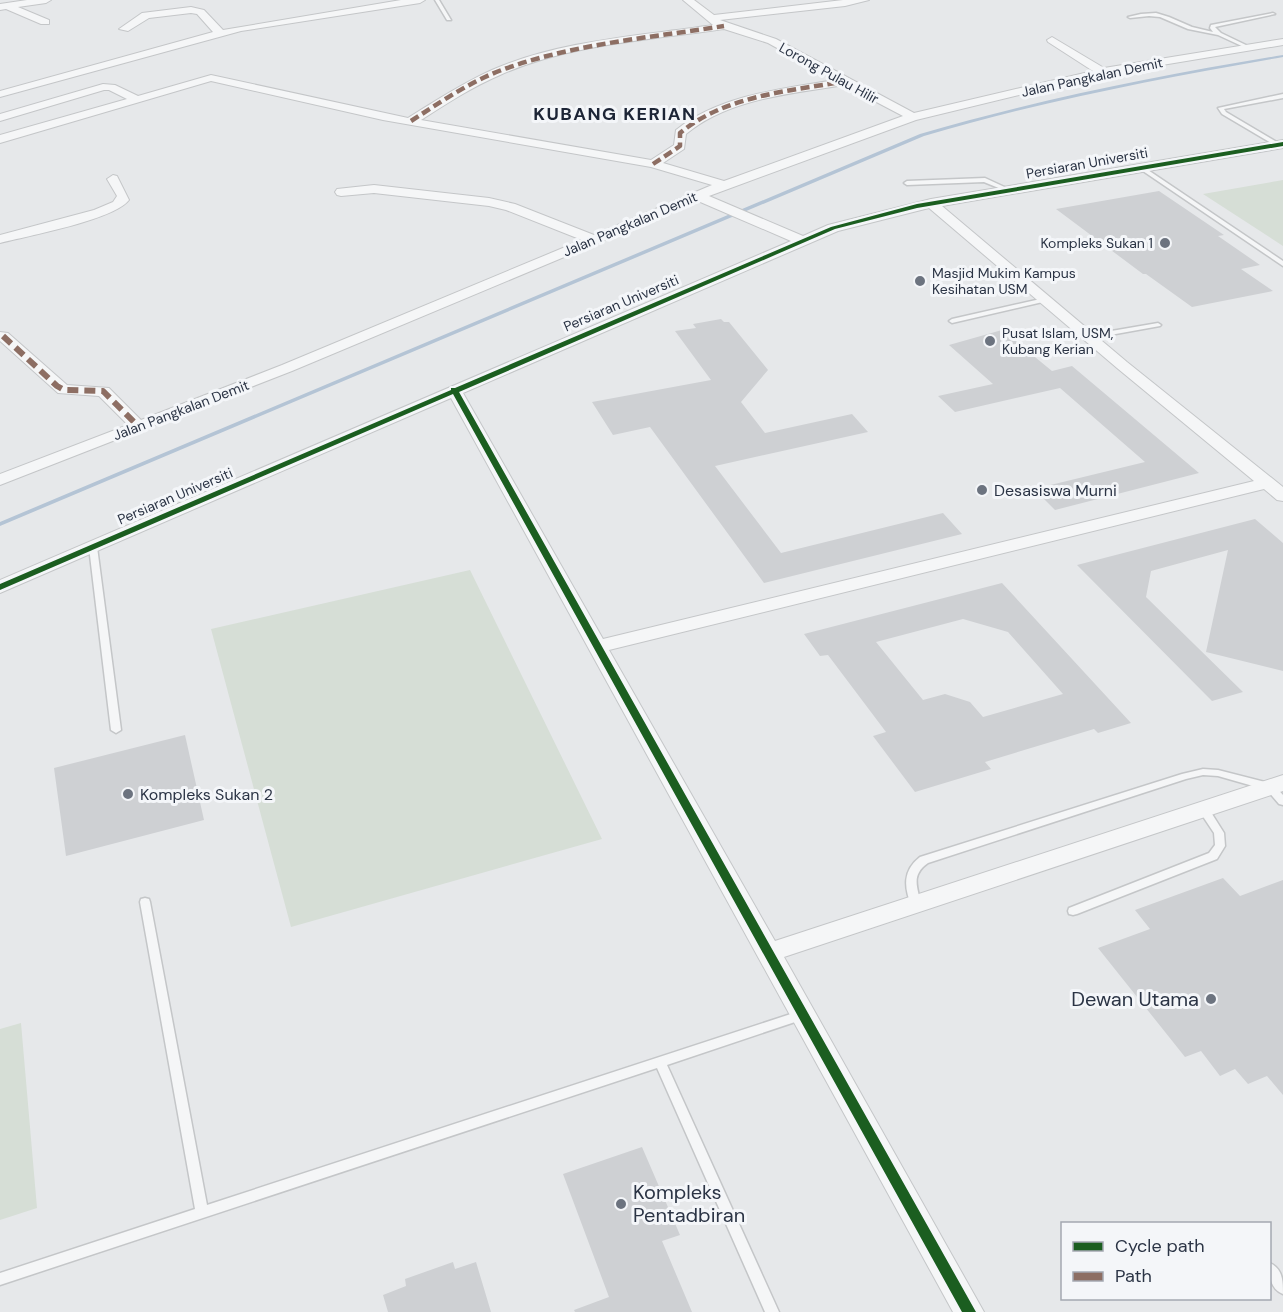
<svg xmlns="http://www.w3.org/2000/svg" width="1283" height="1312" font-family="'DM Sans',sans-serif">
	<style>
		.green { fill: #d6ded6 }
		.lines { fill: none; stroke-linecap: round; stroke-linejoin: round }
		.stream { fill: #b4c4d5; fill-rule: evenodd }
		.building { fill: #ced0d3; fill-rule: evenodd }
		.service-casing { stroke: #c4c6c8; stroke-width: 3 }
		.minor-casing { stroke: #c4c6c8; stroke-width: 2 }
		.service { fill: #f5f6f7; fill-rule: evenodd }
		.minor { fill: #f5f6f7; fill-rule: evenodd }
		.quiet-far1 { stroke: #8d6e63; stroke-width: 4.5; stroke-dasharray: 9 4.5; stroke-linecap: butt }
		.quiet { stroke: #8d6e63; stroke-width: 6; stroke-dasharray: 11 6; stroke-linecap: butt }
		.cycleway-casing { stroke: #f4f6f9; stroke-width: 4 }
		.cycleway { fill: #1b5e20; fill-rule: evenodd }
		.poi-dot { fill: #6c737f; stroke: #f4f6f9; stroke-width: 2 }
		.labels { text-anchor: middle; stroke-width: 6; stroke-linejoin: round; paint-order: stroke }
		.far-street-label { font-size: 14px; fill: #2b3445; stroke: #f4f6f9 }
		.far-poi-label { font-size: 14px; fill: #2b3445; stroke: #f4f6f9; text-anchor: start }
		.poi-label { font-size: 16px; fill: #2b3445; stroke: #f4f6f9; text-anchor: start }
		.far-district-label { font-size: 18px; font-weight: bold; letter-spacing: 1.5px; fill: #1d2536; stroke: #f4f6f9 }
		.near-poi-label { font-size: 20px; fill: #2b3445; stroke: #f4f6f9; text-anchor: end }
	</style>
	<rect width="100%" height="100%" fill="#e6e8ea"/>
	<path class="green" d="M1283,180v66l-80,-52z
		M470,570l132,269 -311,88 -80,-298z
		M21,1023l16,185 -37,12v-191z"/>
	<g class="lines">
		<path class="stream" d="M1283,55v2c-121,21 -241,44 -359,79l-924,390v-4l920,-388c120,-35 241,-59 363,-79z"/>
	</g>
	<path class="building" d="M1159,191l65,44 -6,1 42,29 -19,4 32,22 -81,16 -46,-33h-3l-87,-65z
		M721,319l3,3h5l39,48 -27,32 24,31 87,-19 16,18 -153,34 66,87 162,-40 19,21 -198,49 -114,-156 -37,8 -21,-33 119,-22 -36,-49 21,-3 -3,-4z
		M1002,330l50,41 20,-5 127,107 -144,37 -21,-21 111,-27 -85,-74 -105,24 -17,-16 55,-12 -44,-39z
		M1255,519l28,24v128l-77,-19 22,-102 -77,21 -5,26 97,95 -31,9 -135,-136z
		M1002,583l129,140 -33,10 -4,-4 -109,33 6,7 -76,23 -42,-56 13,-4 -58,-77 -8,1 -16,-22zM963,619l45,13 55,62 -80,23 -13,-15 -25,-8 -22,6 -47,-58z
		M185,735l19,85 -138,36 -12,-88z
		M1223,878l17,18 43,-16v215l-16,-19 -19,8 -13,-15 -15,7 -19,-25 -16,6 -87,-109 52,-19 -15,-19z
		M642,1147l38,88 -18,6 30,71h-117l-1,-2 35,-13 -46,-123z
		M453,1262l2,7 21,-7 15,50h-103l-5,-17 23,-9 -1,-7z"/>
	<g class="lines">
		<g class="service-casing">
			<path id="service" d="M435,0h4l12,20h-4z
				M1156,13l13,4 23,10 21,5 -3,-4 1,-3 62,-12 2,1 -60,13 6,6 27,13v1l-2,1 -28,-13 -30,-6 -28,-12 -11,-1 -19,2 -2,-1 13,-3z
				M1283,94v4l-59,11 2,3 54,32v2l-2,1 -56,-33 -4,-6z
				M1142,166l141,95v5l-143,-97 -1,-1z
				M985,178l26,12 -5,1 -22,-9 -77,3 -3,-2 3,-2z
				M1045,298l3,2 -1,1 -95,22 -3,-2 3,-2z
				M1158,323l3,2 -1,1 -72,13 -3,-2 3,-2z
				M90,545h6l1,2 24,183 -5,3 -5,-3 -22,-183z
				M1203,769l15,1 55,14 10,11v10l-4,-1 -12,-14 -49,-14 -15,-1 -17,4 -258,84c-17,12 -11,23 -7,41l-1,3 -4,1 -4,-1c-8,-19 -10,-36 8,-50l262,-83z
				M1203,805l4,1 17,27 1,13 -8,13 -140,55 -4,1 -4,-1 -1,-3 1,-3 140,-55 6,-8 -1,-12 -16,-24 1,-3z
				M145,898l4,1 1,3 57,303 596,-195 4,2 2,3 -2,3 -140,47 112,247h-14l-108,-244 -657,217v-12l195,-64 -55,-307 1,-3z
				M1270,1263c13,6 13,19 13,31 -13,-5 -14,-19 -13,-31z"/>
		</g>
		<g class="minor-casing">
			<path id="minor" d="M27,0h24l-5,3 -28,4 31,13v4h-8l-35,-15 -6,1v-6z
				M401,0h24l-5,3 -179,28 -241,66v-6l213,-59 -16,-18 -6,-1 -42,5 -21,13 -9,-2 23,-16 49,-6 13,3 19,20z
				M683,0h11l20,15 129,-15h26l-24,6 -125,14 56,19 138,74 179,-42 -45,-29 -1,-2 5,-3 52,31 179,-29v6l-181,30 -186,45 -207,76 94,40 25,-11 103,-26 352,-59v8l-341,58 185,156 156,125v14l-6,-1 -13,-11 -655,161 166,291 508,-166v16l-499,166 200,355h-31l-502,-914 -451,195v-13l791,-339 -93,-40 -406,170 -292,114v-11l128,-49 -29,-29 -41,-3 -58,-52v-9l8,1 59,52 42,3 32,32 141,-55 300,-125 -76,-30 -17,-4 -115,-13 -33,3 -4,-1 -2,-3 2,-3 37,-4 115,13 26,6 79,31 118,-50 -61,-18 -268,-47 -172,-39 -211,62v-8l127,-36 -18,-9h-5l-104,31v-7l103,-30 12,1 23,11 73,-21 197,43c27,-17 55,-35 84,-48 69,-30 148,-34 221,-45zM724,29l44,14 67,37c-54,9 -115,15 -159,50l-2,15 -23,15 -230,-40c25,-16 51,-33 79,-45 69,-31 150,-35 224,-46zM844,85l59,31 -179,65 -61,-18 21,-14 2,-15c43,-36 105,-40 158,-49zM929,208l188,160 137,113 -651,158 -140,-246 375,-162z
				M113,175l4,1 12,24c-15,20 -102,36 -129,43v-8l94,-25 19,-8 4,-6 -10,-17z"/>
		</g>
		<use href="#service" class="service"/>
		<use href="#minor" class="minor"/>
		<path class="quiet-far1" d="M411,121c28,-18 57,-38 88,-50 72,-27 149,-33 225,-45
			M653,164l27,-18v-13c46,-38 110,-42 167,-52"/>
		<path class="quiet" d="M3,336l54,50 7,4 39,1 35,35"/>
		<g class="cycleway-casing">
			<path id="cycleway" d="M1283,142v4l-366,62 -82,21 -376,163 517,920h-14l-509,-918 -453,196v-6l451,-194v-2h4l376,-161 86,-23z"/>
		</g>
		<use href="#cycleway" class="cycleway"/>
	</g>
	<g class="poi-dot">
		<circle cx="1165" cy="243" r="6"/>
		<circle cx="920" cy="281" r="6"/>
		<circle cx="990" cy="341" r="6"/>
		<circle cx="982" cy="490" r="6"/>
		<circle cx="128" cy="794" r="6"/>
		<circle cx="1211" cy="999" r="6"/>
		<circle cx="621" cy="1204" r="6"/>
	</g>
	<g class="labels">
		<g class="far-street-label">
			<text transform="translate(829 73) rotate(29)" y="5">Lorong Pulau Hilir</text>
			<text transform="translate(1092 77) rotate(-12)" y="5">Jalan Pangkalan Demit</text>
			<text transform="translate(1087 163) rotate(-10)" y="5">Persiaran Universiti</text>
			<text transform="translate(630 224) rotate(-23)" y="5">Jalan Pangkalan Demit</text>
			<text transform="translate(621 303) rotate(-23)" y="5">Persiaran Universiti</text>
			<text transform="translate(181 410) rotate(-21)" y="5">Jalan Pangkalan Demit</text>
			<text transform="translate(175 496) rotate(-23)" y="5">Persiaran Universiti</text>
		</g>
		<g class="far-poi-label">
			<text x="1153" y="248" text-anchor="end">Kompleks Sukan 1</text>
			<text x="932" y="278">Masjid Mukim Kampus<tspan x="932" dy="16">Kesihatan USM</tspan></text>
			<text x="1002" y="338">Pusat Islam, USM,<tspan x="1002" dy="16">Kubang Kerian</tspan></text>
		</g>
		<g class="poi-label">
			<text x="994" y="496">Desasiswa Murni</text>
			<text x="140" y="800">Kompleks Sukan 2</text>
		</g>
		<g class="far-district-label">
			<text x="615" y="120">KUBANG KERIAN</text>
		</g>
		<g class="near-poi-label">
			<text x="1199" y="1006">Dewan Utama</text>
			<text x="633" y="1199" text-anchor="start">Kompleks<tspan x="633" dy="23">Pentadbiran</tspan></text>
		</g>
	</g>
	<rect x="1061" y="1222" width="210" height="78" fill="#f4f6f9" stroke="#a4a8b1" stroke-width="1.5"/>
	<rect x="1073" y="1242" width="30" height="9" fill="#1b5e20" stroke="#a4a8b1" stroke-width="1.5"/>
	<text x="1115" y="1252" font-size="18" fill="#2b3445">Cycle path</text>
	<rect x="1073" y="1272" width="30" height="9" fill="#8d6e63" stroke="#a4a8b1" stroke-width="1.5"/>
	<text x="1115" y="1282" font-size="18" fill="#2b3445">Path</text>
</svg>
